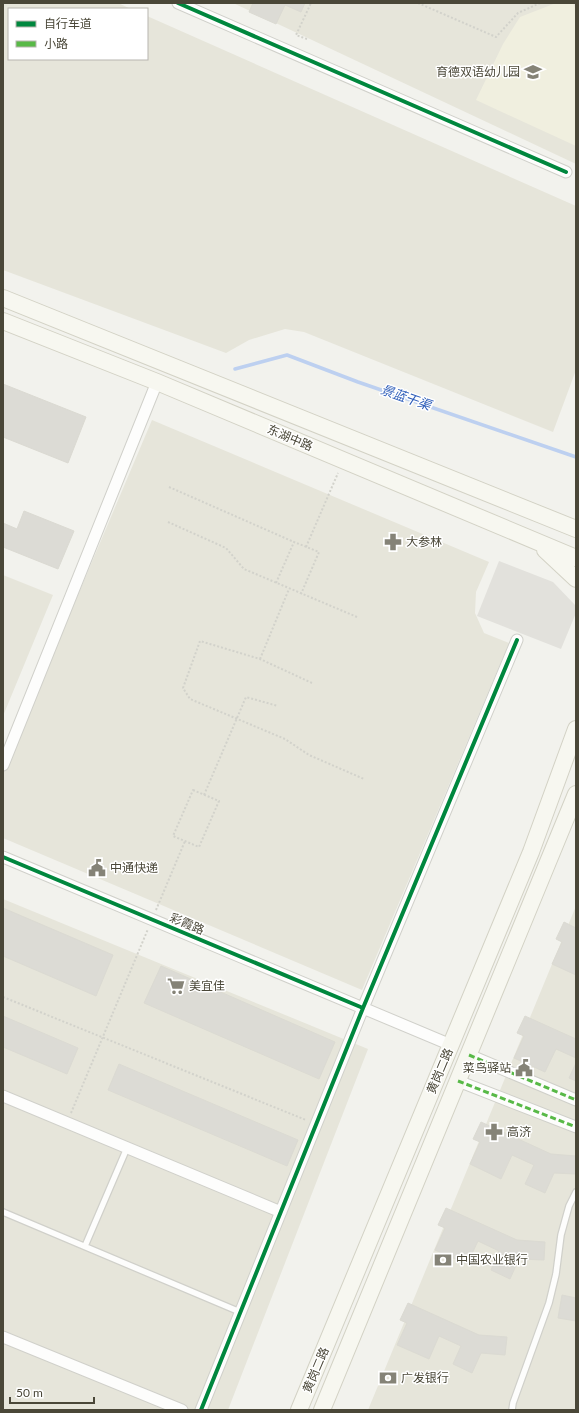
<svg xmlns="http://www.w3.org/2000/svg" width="579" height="1413" font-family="Lato,'Noto Sans SC',sans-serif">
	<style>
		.residential { fill: #e6e5da }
		.education { fill: #f0efdf }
		.parking { fill: #e2e1dc }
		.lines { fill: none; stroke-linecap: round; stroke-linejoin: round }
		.stream { stroke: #bdd0f0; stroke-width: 3.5 }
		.building { fill: #dcdbd5; stroke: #dbdad2 }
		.service-casing { stroke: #d0d0ca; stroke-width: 8 }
		.minor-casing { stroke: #d0d0ca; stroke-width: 13 }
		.secondary-casing { stroke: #d3d2c5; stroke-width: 18 }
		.path { stroke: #d2d2cb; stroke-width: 2; stroke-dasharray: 2 2; stroke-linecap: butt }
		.service { stroke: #fdfdfc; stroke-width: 5.5 }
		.minor { stroke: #fdfdfc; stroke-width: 11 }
		.secondary { stroke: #f7f7f0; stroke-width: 16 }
		.quiet { stroke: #58b947; stroke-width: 3; stroke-dasharray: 6 3; stroke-linecap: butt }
		.cycleway-casing { stroke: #fff; stroke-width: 6 }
		.cycleway { stroke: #00873e; stroke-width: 4 }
		.labels { text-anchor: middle; stroke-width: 3; stroke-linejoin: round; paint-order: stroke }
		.poi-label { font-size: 12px; fill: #4a4738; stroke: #fff; text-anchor: start }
		.street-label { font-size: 12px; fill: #4a4738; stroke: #fff }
		.water-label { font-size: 13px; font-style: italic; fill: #2d5db9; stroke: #fff }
	</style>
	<rect width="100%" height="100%" fill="#f2f2ed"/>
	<path class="residential" d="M3,3h115l13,6h-122v50h138v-43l429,190v164l-23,62 -249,-100 -19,-3 -36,11 -23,13 -223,-83z
		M233,3h343v161z
		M152,420l337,142 -13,30 -1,21 9,20 25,10 -147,347 -359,-152v-66z
		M3,575l50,20 -50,121z
		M3,899l365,150 -140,361h-225z
		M576,906v504h-208z"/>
	<path class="education" d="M556,3h17l3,7v136l-100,-46 27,-56 17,-27z"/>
	<path class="parking" d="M499,561l54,21 23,24v7l-15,36 -84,-33z"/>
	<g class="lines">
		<path class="stream" d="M235,369l52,-14 71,27 218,75"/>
	</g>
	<path class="building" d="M253,3h52l-4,9 -16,-7 -9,19 -27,-12z
		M3,384l83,33 -18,46 -65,-26z
		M24,511l50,20 -16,38 -55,-22v-24l14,6z
		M3,908l110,47 -17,41 -93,-40z
		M564,922l12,6v47l-24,-11 10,-22 -6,-3z
		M161,966l174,76 -16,37 -175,-76z
		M3,1016l75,32 -11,26 -64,-27z
		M525,1016l51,23v19l-20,-9 -11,23 -31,-14 10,-22 -7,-3z
		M576,1063v18l-7,-3z
		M119,1064l179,76 -11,26 -179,-76z
		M481,1122l70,32 25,2v18l-22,-1 -9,20 -20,-9 9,-19 -22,-10 -11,24 -31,-15 10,-22 -7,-3z
		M446,1208l71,32 28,2 -1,18 -25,-1 -9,20 -19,-9 8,-19 -21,-10 -11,23 -32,-14 10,-22 -7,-3z
		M562,1295l14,3v23l-18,-3z
		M408,1303l71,32 28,2 -2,18 -24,-2 -9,20 -19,-9 8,-18 -22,-10 -10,23 -32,-14 10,-22 -7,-3z"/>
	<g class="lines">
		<g class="service-casing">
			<path id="service" d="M3,1212l237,100
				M85,1246l42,-98
				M512,1410l1,-7 36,-100 7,-29 5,-39 8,-29 7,-14"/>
		</g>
		<g class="minor-casing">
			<path id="minor" d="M178,3l388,169
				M3,765l154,-383
				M3,857l448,188
				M469,1055l107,45
				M458,1081l118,46
				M3,1096l278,116
				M3,1337l179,73
				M201,1410l162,-402 154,-368"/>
		</g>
		<g class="secondary-casing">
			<path id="secondary" d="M3,298l573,231
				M3,321l154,61 419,176
				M545,550l31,29
				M299,1410l232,-558 45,-123
				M322,1410l254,-616"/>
		</g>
		<path class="path" d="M418,3l78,34 22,-24 22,-10
			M307,39l-11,-4 15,-32
			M169,487l125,55
			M168,522l58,26 18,21 113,48
			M306,547l32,-74
			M276,583l18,-41 25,10 -18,42
			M260,659l29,-70
			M312,683l-52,-24 -60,-18 -17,47 7,11 95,40 24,16 55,24
			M193,790l26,11 -20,46 -26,-11z
			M204,795l42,-98 32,9
			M156,910l29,-69
			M3,997l303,123
			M71,1113l77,-184"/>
		<use href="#service" class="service"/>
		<use href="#minor" class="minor"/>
		<use href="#secondary" class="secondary"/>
		<path class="quiet" d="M469,1055l107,45
			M458,1081l118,46"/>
		<g class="cycleway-casing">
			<path id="cycleway" d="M178,3l388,169
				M3,857l360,151
				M201,1410l162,-402 154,-368"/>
		</g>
		<use href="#cycleway" class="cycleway"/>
	</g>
	<defs>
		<g id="school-bare" transform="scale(1.38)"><path d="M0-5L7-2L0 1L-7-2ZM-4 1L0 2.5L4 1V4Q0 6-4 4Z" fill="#858377" stroke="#fff" stroke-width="2.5" paint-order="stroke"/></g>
		<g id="pharmacy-bare" transform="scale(1.38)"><path d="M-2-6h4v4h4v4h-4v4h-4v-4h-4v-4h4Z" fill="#858377" stroke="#fff" stroke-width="2.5" paint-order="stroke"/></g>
		<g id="civic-bare" transform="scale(1.38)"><path d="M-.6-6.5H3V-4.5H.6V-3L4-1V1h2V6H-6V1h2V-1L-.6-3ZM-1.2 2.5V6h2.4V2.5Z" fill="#858377" stroke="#fff" stroke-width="2.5" paint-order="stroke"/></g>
		<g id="supermarket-bare" transform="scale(1.38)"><path d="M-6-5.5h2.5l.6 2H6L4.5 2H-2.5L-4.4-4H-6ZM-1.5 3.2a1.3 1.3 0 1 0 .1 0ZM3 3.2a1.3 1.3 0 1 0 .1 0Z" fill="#858377" stroke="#fff" stroke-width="2.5" paint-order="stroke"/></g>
		<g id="bank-bare" transform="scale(1.38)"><path d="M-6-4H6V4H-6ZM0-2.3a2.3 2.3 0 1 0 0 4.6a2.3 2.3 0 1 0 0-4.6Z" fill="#858377" stroke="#fff" stroke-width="2.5" paint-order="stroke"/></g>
	</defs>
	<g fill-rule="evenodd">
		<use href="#school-bare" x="533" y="72"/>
		<use href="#pharmacy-bare" x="393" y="542"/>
		<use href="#civic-bare" x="97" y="868"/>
		<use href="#supermarket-bare" x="176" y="986"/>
		<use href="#civic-bare" x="524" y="1068"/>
		<use href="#pharmacy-bare" x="494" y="1132"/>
		<use href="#bank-bare" x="443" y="1260"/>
		<use href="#bank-bare" x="388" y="1378"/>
	</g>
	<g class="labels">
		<g class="poi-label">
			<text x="520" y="76" text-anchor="end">育德双语幼儿园</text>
			<text x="406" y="546">大参林</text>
			<text x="110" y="872">中通快递</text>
			<text x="189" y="990">美宜佳</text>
			<text x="511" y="1072" text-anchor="end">菜鸟驿站</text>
			<text x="507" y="1136">高济</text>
			<text x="456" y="1264">中国农业银行</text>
			<text x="401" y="1382">广发银行</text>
		</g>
		<g class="street-label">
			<text transform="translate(290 438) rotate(23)" y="4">东湖中路</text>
			<text transform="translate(187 924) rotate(23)" y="4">彩霞路</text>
			<text transform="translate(440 1071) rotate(-67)" y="4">黄岗二路</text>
			<text transform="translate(316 1370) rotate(-67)" y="4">黄岗二路</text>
		</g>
		<g class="water-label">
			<text transform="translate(406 397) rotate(19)" y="5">景蓝干渠</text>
		</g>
	</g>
	<rect width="579" height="1413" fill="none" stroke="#4a4738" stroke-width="8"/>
	<rect x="8" y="8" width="140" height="52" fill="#ffffff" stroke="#b7b5af"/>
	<rect x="16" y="21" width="20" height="6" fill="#00873e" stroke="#b7b5af"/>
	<text x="44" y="28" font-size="12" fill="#4a4738">自行车道</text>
	<rect x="16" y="41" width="20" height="6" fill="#58b947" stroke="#b7b5af"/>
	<text x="44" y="48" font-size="12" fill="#4a4738">小路</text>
	<path d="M10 1397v6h84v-6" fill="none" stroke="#4a4738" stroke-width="2"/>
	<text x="16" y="1397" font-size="12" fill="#4a4738" stroke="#ffffff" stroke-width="3" paint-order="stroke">50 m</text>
</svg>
